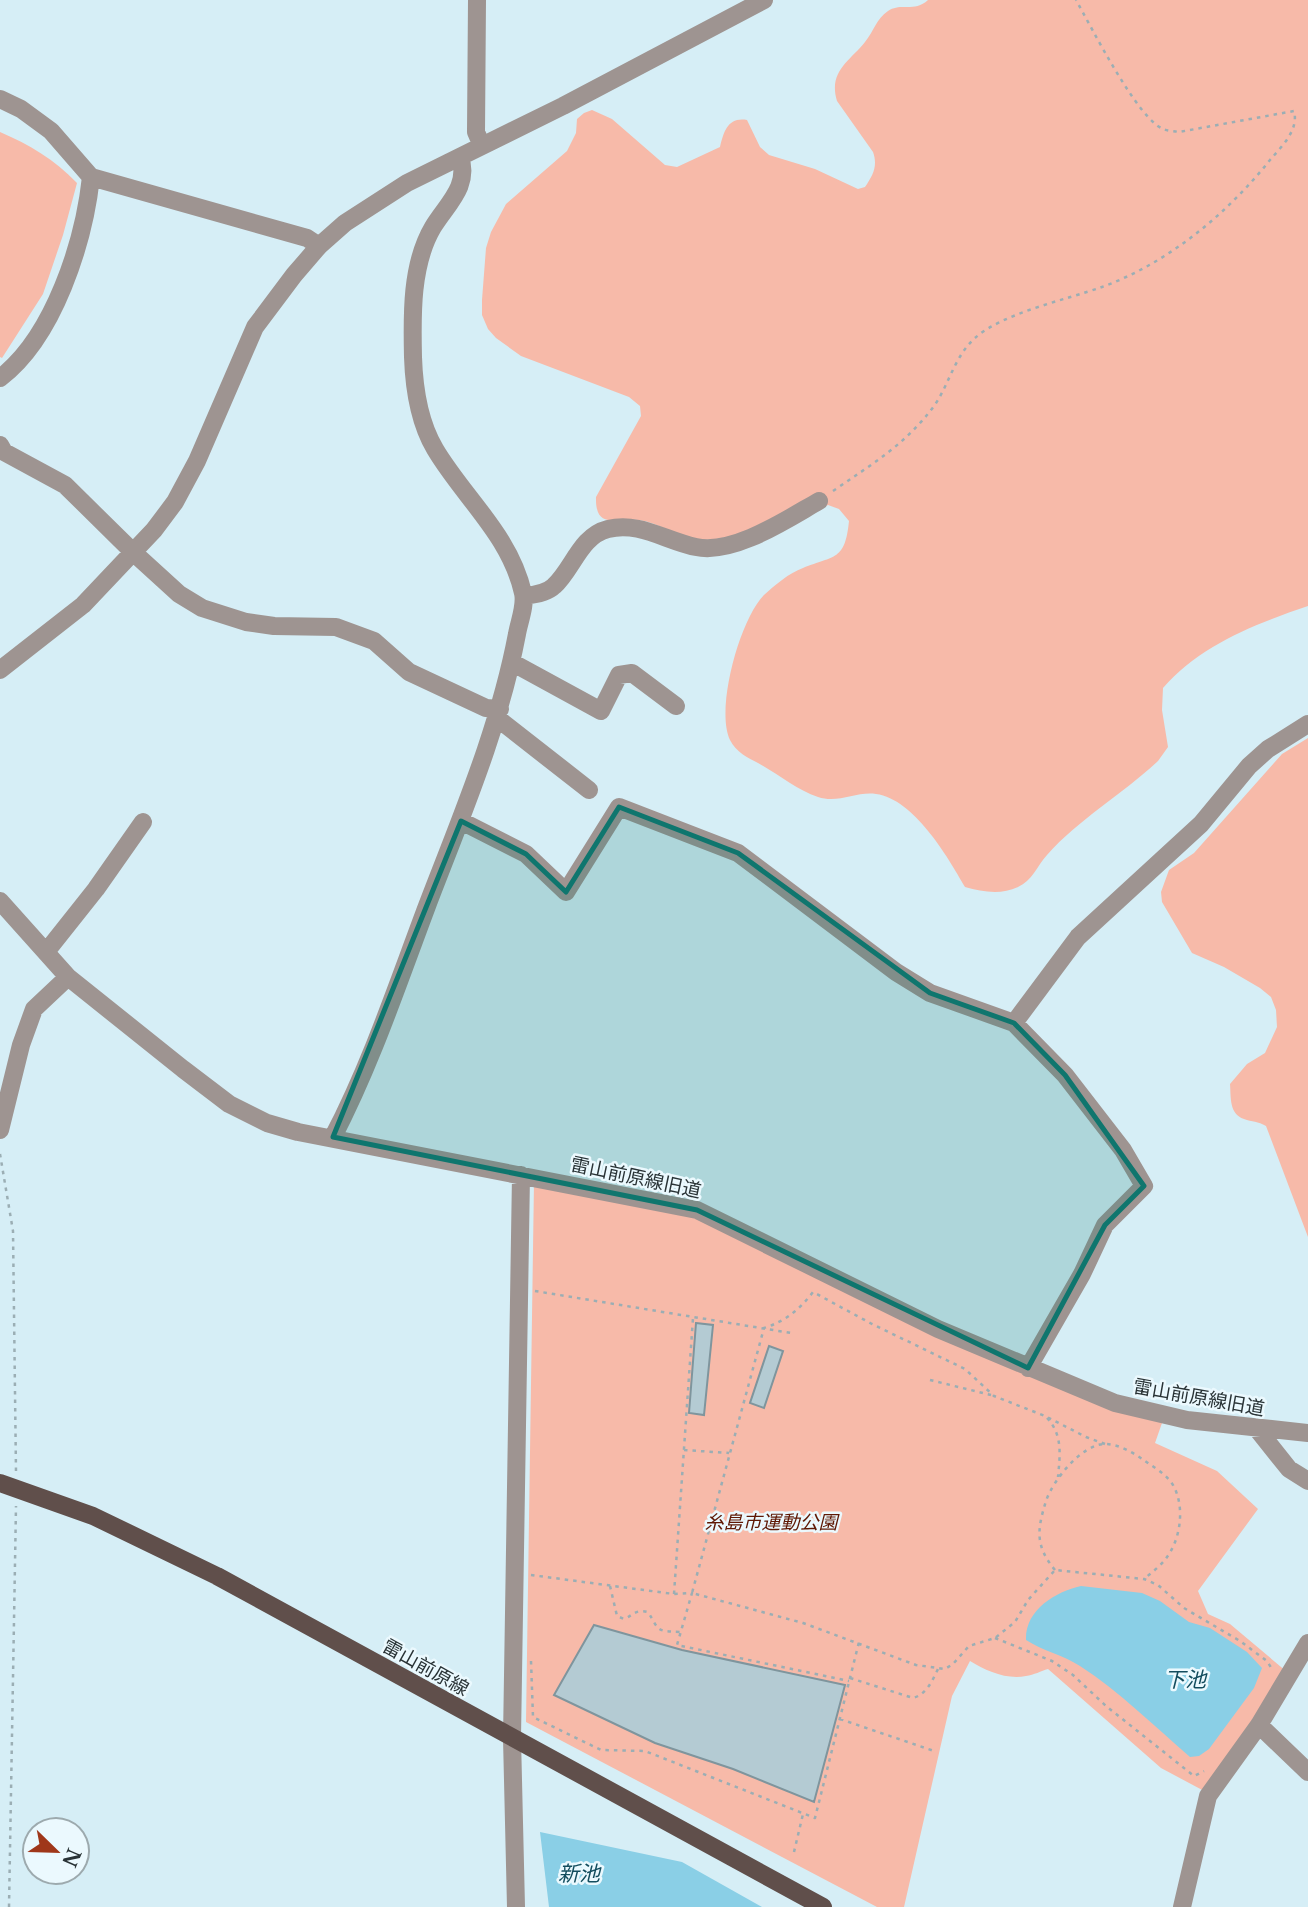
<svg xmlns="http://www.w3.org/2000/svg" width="1308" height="1907" font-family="'Libre Baskerville','Noto Sans JP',serif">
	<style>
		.green { fill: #f7baa9 }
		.water { fill: #8acfe6 }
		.building { fill: #b4cbd3; stroke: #7f959d; stroke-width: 2 }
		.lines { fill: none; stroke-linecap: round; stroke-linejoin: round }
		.path { stroke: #9baeb4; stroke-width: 2.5; stroke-dasharray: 3.5 5; stroke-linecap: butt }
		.minor { stroke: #9e9491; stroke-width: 18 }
		.major { stroke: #604f4b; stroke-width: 18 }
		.marked { fill: #0f766e; fill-opacity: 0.2; stroke: #0f766e; stroke-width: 5; stroke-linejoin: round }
		.labels { text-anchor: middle; stroke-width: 5; stroke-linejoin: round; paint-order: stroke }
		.street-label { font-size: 19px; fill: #293336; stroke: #ebf9fe }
		.park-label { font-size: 19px; font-style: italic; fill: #5f1804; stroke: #ebf9fe }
		.water-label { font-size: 21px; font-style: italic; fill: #134d5e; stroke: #ebf9fe }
	</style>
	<rect width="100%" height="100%" fill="#d6eef6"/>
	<path class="green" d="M928,0h380v606c-53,18 -108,39 -145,82l-1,22 6,37 -10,14c-35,33 -79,58 -111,94 -10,11 -15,26 -29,32 -17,8 -35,5 -53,0 -17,-30 -51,-88 -89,-93 -19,-3 -38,10 -58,3 -21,-7 -40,-23 -60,-34 -10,-5 -22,-11 -28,-23 -15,-31 10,-121 34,-145 11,-10 25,-22 39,-27 32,-13 42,-7 46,-47l-10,-12 -11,-4c-25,13 -101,37 -129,35 -21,-2 -40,-18 -61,-20 -22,-2 -43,10 -42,-23l45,-81 -1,-10 -11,-9 -108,-41 -25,-18 -8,-9 -6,-14v-15l4,-52 5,-16 15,-28 61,-53 9,-18 1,-14 7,-6 8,-3 20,9 53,46 12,2 43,-20c4,-16 8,-30 27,-27l13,27 9,8 46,14 43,20 7,-2c8,-12 13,-21 8,-35l-36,-51c-9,-30 13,-40 28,-59 9,-11 11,-23 23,-31 13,-9 26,2 40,-11z
		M0,132c30,13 54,27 77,51l-14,52 -20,59 -41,64 -2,-1z
		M1308,738v499l-42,-111c-8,-5 -14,-4 -22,-7 -15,-5 -13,-22 -14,-35l17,-20 18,-11 12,-26 -1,-17 -5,-13 -11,-9 -36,-21 -32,-14 -30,-51 -1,-10 8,-22 25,-17 88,-99z
		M534,1182l163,33 465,208 -7,20 62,28 41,38 -60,82 10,23 22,10 57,48 -81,120 -45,-24 -113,-99c-7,2 -14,6 -22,7 -19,4 -40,-5 -56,-15l-18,35 -48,211h-27l-351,-185z"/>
	<path class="water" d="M1081,1586l61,7 18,8 29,21 21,6 37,24 15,16 -8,20 -45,61 -10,7 -9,1c-36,-31 -70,-65 -110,-91 -17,-11 -37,-15 -54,-26 -1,-30 29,-48 55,-54z
		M540,1832l142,30 80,45h-213z"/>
	<path class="building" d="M696,1323l17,2 -9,90 -15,-2z
		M769,1346l14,5 -19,57 -14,-5z
		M594,1625l88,25 163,35 -31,117 -81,-33 -78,-26 -101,-48z"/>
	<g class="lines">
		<path class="path" d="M833,491c39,-27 72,-46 101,-85 15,-21 20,-49 41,-68 28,-25 90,-38 127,-51 66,-24 125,-73 168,-127 12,-14 29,-30 24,-49l-115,21c-5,-1 -11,-1 -16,-3 -26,-11 -71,-101 -87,-129
			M0,1154l13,77 3,241
			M535,1291l256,42
			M930,1380l61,15
			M1047,1418c16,17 13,37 11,59
			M1105,1444l-19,-7 -41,-21 -51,-20 -29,-27 -93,-45 -59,-32c-13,17 -27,29 -49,36l-72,265 111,30 113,42 29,4 8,-5 16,-18 26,-8 20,-16 13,-22 27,-30 89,9 14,6 26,23 56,33 27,20 5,8
			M684,1450l45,3
			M1055,1570c-20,-24 -18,-40 -9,-69 7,-21 36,-57 59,-57 14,0 29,9 40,17 10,7 21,13 28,24 12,21 8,53 -6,72 -6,9 -15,15 -23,22
			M531,1575l143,19 18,-1 -15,52 172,36
			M610,1586l7,30 7,3c10,-4 11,-10 24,-7 12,19 7,19 32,20
			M674,1594l19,-276
			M995,1638l57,23 21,14 33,31 88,70 10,-5
			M531,1661l2,56 68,33 44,1 170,67 44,-176
			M850,1678l63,20c14,-4 19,-17 25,-29
			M840,1719l94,32
			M794,1852l9,-38
			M9,1907l7,-401"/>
		<path class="minor" d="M477,0l-1,132 6,14
			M0,99l21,10 30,22 40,46 216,61 12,8
			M0,378c54,-41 84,-136 91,-201
			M0,445l4,7 61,33 69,68 45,41 23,14 44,14 28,4 62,1 38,14 35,31 77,36 14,1
			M524,596c10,-1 23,-3 30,-10 19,-17 26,-50 54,-57 31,-8 58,12 88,18 38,8 91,-28 123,-46
			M511,662l90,49 18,-36 13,-2 44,33
			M0,670l83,-65 71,-75 21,-28 22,-41 58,-134 39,-52 25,-29 26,-23 62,-40 156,-77 201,-106
			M497,718l92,72
			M461,821l65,33 40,38 53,-85 119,46 158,119 34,21 84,30 51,52 58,75 21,36 -39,39 -23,49 -54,94
			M0,901l68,76 115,92 46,35 38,19 31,9 399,78 241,119 177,74 72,17 121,13
			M46,952l50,-63 47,-67
			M1014,1023l64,-86 123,-113 48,-58 19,-17 40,-25
			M0,1130l21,-85 13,-36 34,-32
			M333,1137c38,-73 65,-154 94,-231 34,-89 72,-177 90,-272 2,-12 9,-29 6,-41 -13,-58 -59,-95 -88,-144 -16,-27 -21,-61 -22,-92 -1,-42 -2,-93 20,-130 14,-23 37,-41 27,-70
			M1257,1429l32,40 19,12
			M1259,1725l49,47
			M516,1907l-4,-169 9,-563
			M1182,1907l26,-111 51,-71 49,-82"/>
		<path class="major" d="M0,1483l93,33 124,60 606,331"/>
	</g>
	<path class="marked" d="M619,807l119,46 192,140 84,30 51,52 79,111 -39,39 -77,143 -331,-158 -364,-73 128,-316 65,33 40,38z"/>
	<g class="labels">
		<g class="street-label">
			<text transform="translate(636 1177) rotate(12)" y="7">雷山前原線旧道</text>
			<text transform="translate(1199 1397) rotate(10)" y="7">雷山前原線旧道</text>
			<text transform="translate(426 1667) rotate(29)" y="7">雷山前原線</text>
		</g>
		<g class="park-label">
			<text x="771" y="1529">糸島市運動公園</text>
		</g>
		<g class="water-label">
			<text x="1185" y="1687">下池</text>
			<text x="579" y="1881">新池</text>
		</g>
	</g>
	<g transform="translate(56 1851) rotate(113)"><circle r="33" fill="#ebf9fe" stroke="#9daaae" stroke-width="2"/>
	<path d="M0-5L12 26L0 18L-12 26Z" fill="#9f371a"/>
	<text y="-10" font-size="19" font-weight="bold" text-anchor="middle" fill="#293336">N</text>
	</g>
</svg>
